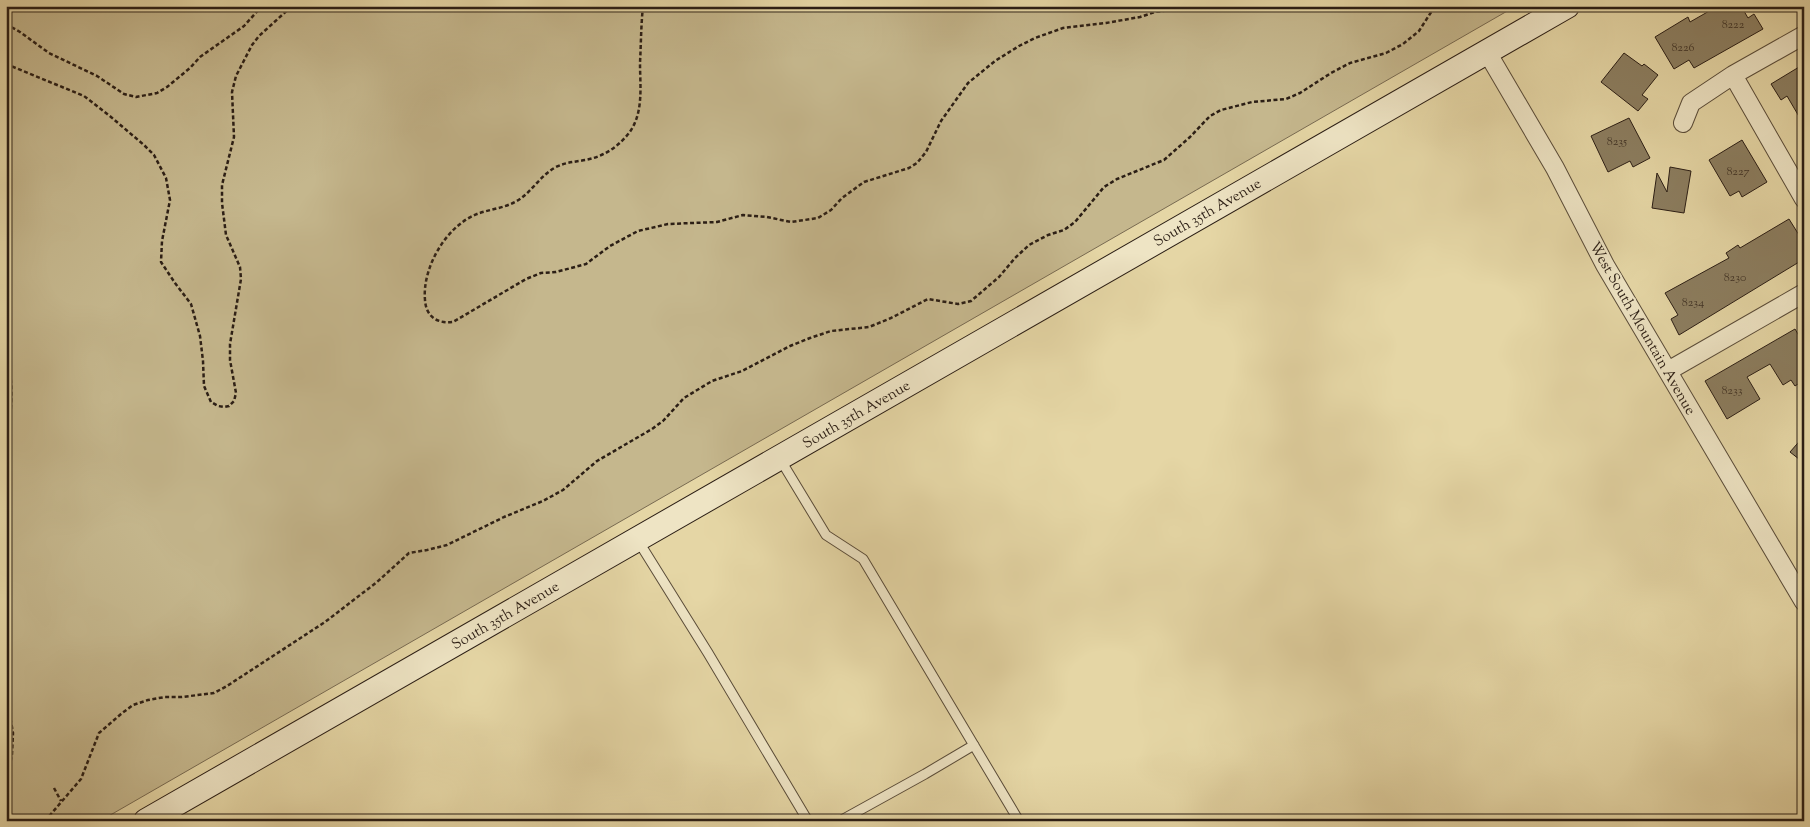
<svg xmlns="http://www.w3.org/2000/svg" width="1810" height="827" viewBox="0 0 1810 827" font-family="'Sorts Mill Goudy',serif">
<style>
.green{fill:#c5b78d;stroke:#786a51}
.building{fill:#8c7e60;stroke:#2b1e15}
.lines{fill:none;stroke-linecap:round;stroke-linejoin:round}
.lane-casing{stroke:#5a4c39;stroke-width:11}
.street-casing{stroke:#5a4c39;stroke-width:20}
.secondary-casing{stroke:#2b1e15;stroke-width:26}
.path{stroke:#2b1e15;stroke-width:2.5;stroke-dasharray:4 2.5;stroke-linecap:butt}
.lane{stroke:#eee4c4;stroke-width:9}
.street{stroke:#eee4c4;stroke-width:18}
.secondary{stroke:#eee4c4;stroke-width:24}
.labels{text-anchor:middle;stroke-width:4;stroke-linejoin:round;paint-order:stroke}
.number-label{font-size:12px;fill:#433628}
.street-label{font-size:15px;fill:#2b1e15;stroke:#eee4c4}
</style>
<rect width="100%" height="100%" fill="#e5d6a5"/>
<filter id="stains"><feTurbulence type="fractalNoise" baseFrequency=".004" numOctaves="4"/><feColorMatrix values="0 0 0 0 .2 0 0 0 0 .09 0 0 0 0 .02 0 0 0 .5 -.17"/></filter>
<radialGradient id="worn" r=".72"><stop offset=".6" stop-color="#630" stop-opacity="0"/><stop offset="1" stop-color="#630" stop-opacity=".3"/></radialGradient>
<path class="green" d="M 6,6 L 1516,6 L 100,821 L 6,821 Z"/>
<path class="building" d="M 1718,6 L 1741,6 L 1748,18 L 1754,14 L 1763,29 L 1694,68 L 1689,60 L 1674,69 L 1655,37 L 1688,17 L 1690,22 Z
M 1624,53 L 1642,66 L 1644,64 L 1658,75 L 1642,95 L 1648,99 L 1638,111 L 1601,82 Z
M 1804,64 L 1804,125 L 1787,96 L 1781,100 L 1771,84 Z
M 1629,118 L 1650,158 L 1633,167 L 1630,161 L 1608,172 L 1591,136 Z
M 1742,140 L 1767,182 L 1742,197 L 1739,191 L 1730,196 L 1709,160 Z
M 1670,167 L 1691,171 L 1684,213 L 1652,208 L 1657,173 L 1667,192 Z
M 1789,219 L 1804,243 L 1804,259 L 1679,335 L 1671,319 L 1678,315 L 1665,293 L 1729,258 L 1726,253 L 1738,245 L 1740,248 Z
M 1795,329 L 1804,344 L 1804,380 L 1795,386 L 1791,380 L 1783,385 L 1770,364 L 1747,377 L 1760,399 L 1727,419 L 1705,381 Z
M 1804,436 L 1804,463 L 1790,452 Z"/>
<g class="lines">
<defs>
<path id="lane" d="M 780,459 L 826,535 L 863,559 L 1019,821
M 637,539 L 708,653 L 808,821
M 840,821 L 925,774 L 974,745"/>
<path id="street" d="M 1487,52 L 1555,168 L 1605,265 L 1804,602
M 1733,75 L 1804,199
M 1683,123 L 1691,103 L 1733,75 L 1804,35
M 1668,371 L 1804,293"/>
<path id="secondary" d="M 146,821 L 1567,6"/>
</defs>
<use href="#lane" class="lane-casing"/>
<use href="#street" class="street-casing"/>
<use href="#secondary" class="secondary-casing"/>
<path class="path" d="M 643,6 C 641,25 641,44 640,63 C 640,86 644,113 629,133 C 618,147 603,157 585,160 C 575,162 566,162 556,167 C 541,175 533,190 520,199 C 507,208 490,209 477,214 C 446,226 422,268 425,300 C 426,317 438,324 453,322 L 526,279 L 541,273 L 556,272 L 586,264 L 610,246 L 638,231 L 668,224 L 717,222 L 743,215 L 767,217 L 791,222 L 818,218 L 831,210 L 842,198 L 864,182 L 909,168 L 917,163 L 926,152 L 941,121 L 968,83 L 995,61 L 1019,46 L 1035,38 L 1063,28 L 1106,23 L 1140,17 L 1155,12 L 1206,6
M 6,24 L 20,32 L 49,53 L 97,76 L 124,94 L 136,97 L 157,93 L 167,87 L 190,68 L 200,57 L 244,26 L 262,6
M 6,64 L 84,96 L 111,117 L 144,145 L 154,155 L 166,178 L 170,200 L 162,241 L 161,262 L 175,283 L 191,304 L 200,336 L 203,361 L 204,386 L 211,402 L 218,406 L 224,407 L 229,406 L 234,401 L 236,393 L 230,360 L 230,344 L 241,279 L 240,267 L 226,235 L 222,203 L 222,185 L 234,137 L 232,92 L 236,76 L 252,45 L 259,36 L 292,6
M 6,360 C 17,388 9,419 6,449
M 6,693 L 13,733 L 12,754 L 6,788
M 54,788 L 61,801
M 45,821 L 81,779 L 99,733 L 121,714 L 133,705 L 148,700 L 165,697 L 182,697 L 214,693 L 227,686 L 325,622 L 377,582 L 409,553 L 427,550 L 447,545 L 504,517 L 543,501 L 563,490 L 597,461 L 652,429 L 663,421 L 684,398 L 712,381 L 742,371 L 790,346 L 810,338 L 831,331 L 869,327 L 891,318 L 928,299 L 958,304 L 971,301 L 999,277 L 1015,258 L 1029,245 L 1048,235 L 1064,230 L 1075,222 L 1104,187 L 1117,179 L 1164,160 L 1190,137 L 1210,116 L 1221,110 L 1252,102 L 1286,99 L 1300,93 L 1331,73 L 1350,63 L 1386,53 L 1403,44 L 1419,31 L 1435,6"/>
<use href="#lane" class="lane"/>
<use href="#street" class="street"/>
<use href="#secondary" class="secondary"/>
</g>
<g class="labels">
<g class="number-label">
<text x="1733" y="28">8222</text>
<text x="1683" y="51">8226</text>
<text x="1617" y="145">8235</text>
<text x="1738" y="175">8227</text>
<text x="1735" y="281">8230</text>
<text x="1693" y="306">8234</text>
<text x="1732" y="394">8233</text>
</g>
<g class="street-label">
<text transform="translate(1207 212) rotate(-30)" y="5">South 35th Avenue</text>
<text transform="translate(1643 328) rotate(60)" y="5">West South Mountain Avenue</text>
<text transform="translate(856 414) rotate(-30)" y="5">South 35th Avenue</text>
<text transform="translate(505 615) rotate(-30)" y="5">South 35th Avenue</text>
</g>
</g>
<rect width="1810" height="827" fill="none" stroke="#e5d6a5" stroke-width="25"/>
<rect x="8" y="8" width="1795" height="812" fill="none" stroke="#2b1e15" stroke-width="2.5"/>
<rect x="12" y="12" width="1785" height="802" fill="none" stroke="#2b1e15"/>
<rect width="100%" height="100%" filter="url(#stains)"/>
<rect width="100%" height="100%" fill="url(#worn)"/>
</svg>
